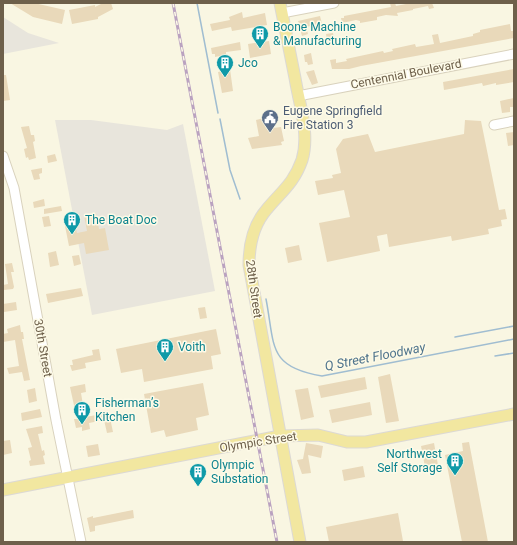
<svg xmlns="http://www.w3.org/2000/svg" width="517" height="545" viewBox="0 0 517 545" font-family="Roboto,sans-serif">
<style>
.industrial{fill:#e8e5dc}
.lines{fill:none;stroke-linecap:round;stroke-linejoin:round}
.stream{stroke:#a0bdd1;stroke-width:1.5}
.building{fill:#e9d9ba}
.minor-casing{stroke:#d9d2bd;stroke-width:11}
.major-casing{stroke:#dcd9d4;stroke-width:13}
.minor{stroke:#fff;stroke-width:9}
.major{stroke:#f2e7a0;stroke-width:11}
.rail-casing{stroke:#baa2c0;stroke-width:3}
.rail{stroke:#fdfae7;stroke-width:1.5;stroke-dasharray:4.5;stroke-linecap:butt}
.labels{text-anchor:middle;stroke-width:3;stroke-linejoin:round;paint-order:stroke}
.culture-label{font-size:12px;fill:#0d838f;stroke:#fdfae7;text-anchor:start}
.street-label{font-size:12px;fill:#6e604b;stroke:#fdfae7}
.service-label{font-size:12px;fill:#4e5e75;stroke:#fdfae7;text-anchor:start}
.water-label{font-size:13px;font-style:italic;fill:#4e738c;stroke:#fdfae7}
</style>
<rect width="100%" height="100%" fill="#f9f6e2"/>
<path class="industrial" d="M 3,17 L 28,33 L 59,43 L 3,54 Z
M 55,120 L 91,120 L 167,130 L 183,124 L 215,291 L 92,315 Z"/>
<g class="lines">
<path class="stream" d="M 197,3 L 218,113
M 220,119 L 230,170 L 240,199
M 266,299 C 275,345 267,367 322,376 L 514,339
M 455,337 L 514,326
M 495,356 L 514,353"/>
</g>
<path class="building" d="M 10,3 L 34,3 L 65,10 L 62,24 L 33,17 Z
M 103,3 L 111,3 L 113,9 L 98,17 L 98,19 L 72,24 L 69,10 L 95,5 L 95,7 Z
M 390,3 L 395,3 L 396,6 L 411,3 L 432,3 L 434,8 L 429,9 L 428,6 L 413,9 L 413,10 L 397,13 L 398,16 L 386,15 L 377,17 L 377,20 L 360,23 L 360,21 L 356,20 L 342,23 L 341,18 L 344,18 L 344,16 L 391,7 Z
M 242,12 L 243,18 L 265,13 L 267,25 L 232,31 L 231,27 L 212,31 L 210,24 L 230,20 L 229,17 Z
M 320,16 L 322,24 L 306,27 L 308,34 L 302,36 L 298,21 Z
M 510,24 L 511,31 L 514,31 L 514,38 L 361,66 L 349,69 L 332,69 L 330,60 L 336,59 L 336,63 L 347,61 L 346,59 L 383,51 L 384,53 L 393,51 L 392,49 L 415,44 L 416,47 L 434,44 L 432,35 L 438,34 L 440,43 L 473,36 L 473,34 L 480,32 L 480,30 Z
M 333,33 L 334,39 L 327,40 L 326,34 Z
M 269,41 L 271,54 L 250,58 L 248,44 Z
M 240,42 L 241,50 L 226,52 L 226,57 L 221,58 L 220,56 L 215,57 L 215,54 L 212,54 L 211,48 Z
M 311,53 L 313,64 L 308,65 L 307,62 L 305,62 L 304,55 Z
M 230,69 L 233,91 L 222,93 L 218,72 Z
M 514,69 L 514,82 L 496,85 L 496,83 L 483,86 L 482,83 L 444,90 L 443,82 Z
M 314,70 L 318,83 L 312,85 L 306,72 Z
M 3,75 L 6,75 L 10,100 L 3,101 Z
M 514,98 L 514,107 L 510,107 L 510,112 L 502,113 L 500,101 Z
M 264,118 L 266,129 L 281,127 L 284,141 L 281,142 L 282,145 L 252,149 L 248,138 L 259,136 L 256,120 Z
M 465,120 L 481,121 L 499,210 L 505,209 L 507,219 L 501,220 L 502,226 L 488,229 L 489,234 L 452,241 L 451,236 L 389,247 L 387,234 L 377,236 L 380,251 L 327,262 L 319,223 L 350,217 L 344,190 L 318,195 L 315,181 L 333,178 L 332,175 L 341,173 L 336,149 L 343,139 L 368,134 L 375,152 L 464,134 Z
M 29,126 L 31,135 L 34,135 L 35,141 L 33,142 L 36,158 L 29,160 L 28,157 L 26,158 L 24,149 L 27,148 L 21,127 Z
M 514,132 L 514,145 L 508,146 L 506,133 Z
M 55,154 L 57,161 L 48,163 L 47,156 Z
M 42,168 L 42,173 L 39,174 L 40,179 L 34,180 L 31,170 Z
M 44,199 L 45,206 L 34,208 L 33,202 Z
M 61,206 L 62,211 L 44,214 L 44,209 Z
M 96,213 L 99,229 L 105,228 L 109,250 L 86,254 L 84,243 L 69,246 L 65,226 L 75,224 L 77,233 L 87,231 L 84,215 Z
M 49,216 L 51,226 L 44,227 L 42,217 Z
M 299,245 L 302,260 L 288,263 L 285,248 Z
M 56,251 L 59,265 L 50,267 L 48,253 Z
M 79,255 L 81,264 L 74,266 L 72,256 Z
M 12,263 L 14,272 L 11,272 L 14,287 L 13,289 L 4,290 L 3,285 L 8,284 L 5,264 Z
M 81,288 L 83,296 L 48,303 L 46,294 Z
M 16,302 L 17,310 L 4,312 L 3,304 Z
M 205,307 L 207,318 L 200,319 L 198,308 Z
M 20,325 L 21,332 L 23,332 L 24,339 L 22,339 L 30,380 L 24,381 L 22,372 L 9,374 L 7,368 L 19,366 L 15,340 L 3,342 L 3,334 L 8,333 L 7,329 Z
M 216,329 L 221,354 L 211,356 L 213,369 L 144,382 L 142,369 L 121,373 L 116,349 Z
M 99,349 L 101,360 L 85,363 L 86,368 L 72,371 L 70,365 L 73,365 L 72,360 L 93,355 L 92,350 Z
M 390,374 L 399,421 L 386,423 L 378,377 Z
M 365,377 L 367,389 L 321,398 L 318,386 Z
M 203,383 L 209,415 L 196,418 L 198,430 L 166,437 L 164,430 L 151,433 L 144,394 Z
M 85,384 L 86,392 L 81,393 L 85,417 L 109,413 L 113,432 L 107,433 L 104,420 L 89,423 L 90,429 L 82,431 L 82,427 L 76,428 L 74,419 L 77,419 L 70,387 Z
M 35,388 L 37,401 L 29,403 L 27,390 Z
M 308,388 L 314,417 L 301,420 L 295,390 Z
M 370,402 L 372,415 L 332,423 L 329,410 Z
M 40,409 L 42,417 L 22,421 L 21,413 Z
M 42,426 L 43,433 L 38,434 L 42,451 L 44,450 L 45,455 L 43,456 L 45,464 L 30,466 L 29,461 L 31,460 L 28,448 L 32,447 L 26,429 Z
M 10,440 L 12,453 L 3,455 L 3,441 Z
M 469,442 L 488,542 L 462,542 L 445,455 L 463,451 L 462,443 Z
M 306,443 L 323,446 L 321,458 L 308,455 L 311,473 L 302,474 L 297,460 L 303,459 Z
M 434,443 L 438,465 L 425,467 L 421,446 Z
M 98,444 L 100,455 L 88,457 L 86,446 Z
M 363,466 L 365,477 L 344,481 L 342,470 Z
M 133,510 L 134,518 L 95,526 L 95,531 L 90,532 L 87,518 L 93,516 L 93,518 Z
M 398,513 L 403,541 L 329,542 L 326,527 Z"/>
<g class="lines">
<defs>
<path id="minor" d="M 282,13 L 334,3
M 298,96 L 514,54
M 494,125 L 514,121
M 3,156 L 14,188 L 56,420 L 81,542"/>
<path id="major" d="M 280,3 C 285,28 290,53 295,78 C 299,103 310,134 302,160 C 294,183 282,191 267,209 C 253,225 249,245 249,265 L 300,542
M 3,490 L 280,436 L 318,435 L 347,442 L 366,442 L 514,414"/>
</defs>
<use href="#minor" class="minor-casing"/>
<use href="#major" class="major-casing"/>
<use href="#minor" class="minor"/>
<use href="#major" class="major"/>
<defs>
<path id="rail" d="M 173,3 L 277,542"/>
</defs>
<use href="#rail" class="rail-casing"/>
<use href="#rail" class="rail"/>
</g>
<defs>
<symbol id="building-pin" viewBox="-11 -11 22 30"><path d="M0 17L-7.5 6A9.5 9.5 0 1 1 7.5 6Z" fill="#0f9aa8" stroke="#fdfae7"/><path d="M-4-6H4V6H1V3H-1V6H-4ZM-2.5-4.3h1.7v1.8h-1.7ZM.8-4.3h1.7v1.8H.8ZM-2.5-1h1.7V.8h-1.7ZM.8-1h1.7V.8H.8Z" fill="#fff"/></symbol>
<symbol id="civic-pin" viewBox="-11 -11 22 30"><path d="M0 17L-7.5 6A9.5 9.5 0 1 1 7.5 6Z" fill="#5c6f8a" stroke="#fdfae7"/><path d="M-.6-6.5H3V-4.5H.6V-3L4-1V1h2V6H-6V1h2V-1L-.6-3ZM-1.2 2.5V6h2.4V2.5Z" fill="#fff"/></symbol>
</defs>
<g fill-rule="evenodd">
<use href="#building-pin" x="250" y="24" width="20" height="27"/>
<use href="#building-pin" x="215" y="53" width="20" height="27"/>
<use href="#civic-pin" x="260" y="108" width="20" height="27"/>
<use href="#building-pin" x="62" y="210" width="20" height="27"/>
<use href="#building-pin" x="155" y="337" width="20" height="27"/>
<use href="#building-pin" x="72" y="400" width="20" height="27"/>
<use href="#building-pin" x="445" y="451" width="20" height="27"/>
<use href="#building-pin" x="188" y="462" width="20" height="27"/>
</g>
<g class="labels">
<g class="culture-label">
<text x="273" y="31">Boone Machine<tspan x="273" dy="14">&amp; Manufacturing</tspan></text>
<text x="238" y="67">Jco</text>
<text x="85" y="224">The Boat Doc</text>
<text x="178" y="351">Voith</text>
<text x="95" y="407">Fisherman’s<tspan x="95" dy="14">Kitchen</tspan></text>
<text x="442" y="458" text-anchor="end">Northwest<tspan x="442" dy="14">Self Storage</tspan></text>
<text x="211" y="469">Olympic<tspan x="211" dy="14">Substation</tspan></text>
</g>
<g class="street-label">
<text transform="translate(406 74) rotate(-11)" y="4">Centennial Boulevard</text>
<text transform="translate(254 289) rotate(82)" y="4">28th Street</text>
<text transform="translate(43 348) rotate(80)" y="4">30th Street</text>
<text transform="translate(258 442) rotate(-9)" y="4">Olympic Street</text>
</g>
<g class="service-label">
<text x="283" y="115">Eugene Springfield<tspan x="283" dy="14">Fire Station 3</tspan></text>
</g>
<g class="water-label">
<text transform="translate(375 356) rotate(-11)" y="5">Q Street Floodway</text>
</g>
</g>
<rect width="517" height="545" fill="none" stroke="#6e604b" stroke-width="8"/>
</svg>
